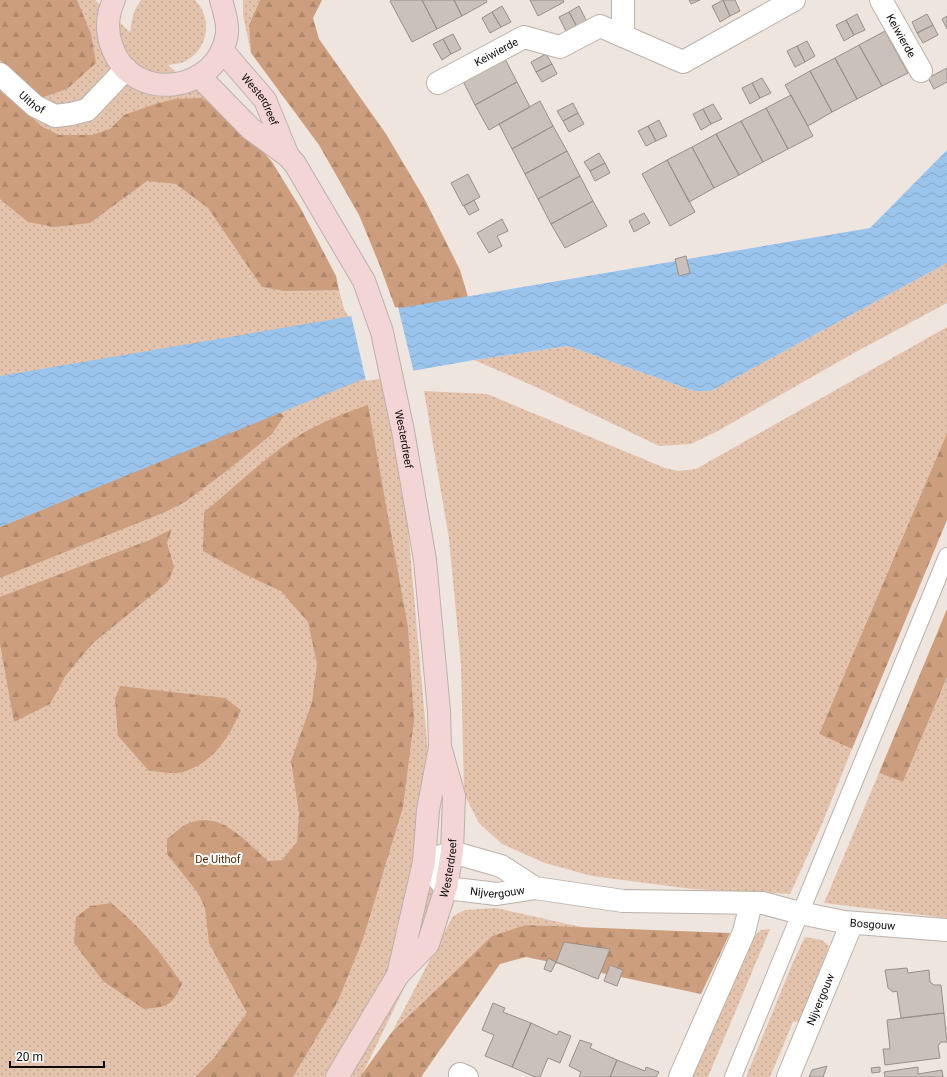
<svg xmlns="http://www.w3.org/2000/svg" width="947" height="1077" viewBox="0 0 947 1077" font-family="Roboto,sans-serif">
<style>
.green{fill:url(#green-dots)}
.forest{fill:url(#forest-firs)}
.water{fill:url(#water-waves)}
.pier{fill:#efe5df}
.building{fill:#cac1bb;stroke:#988f89}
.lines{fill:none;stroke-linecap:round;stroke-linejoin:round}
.service-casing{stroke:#bab1ab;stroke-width:18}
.minor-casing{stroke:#bab1ab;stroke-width:24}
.tertiary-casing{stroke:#bab1ab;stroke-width:24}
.secondary-casing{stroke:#bab1ab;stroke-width:24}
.service{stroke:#fff;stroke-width:16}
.minor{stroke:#fff;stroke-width:22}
.tertiary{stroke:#fff;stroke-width:22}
.secondary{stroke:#f2d5d4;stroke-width:22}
.labels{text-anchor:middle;stroke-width:4;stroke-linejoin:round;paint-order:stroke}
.street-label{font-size:11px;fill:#0e0b09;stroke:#fff}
.park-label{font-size:11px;fill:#522600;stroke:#fff}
</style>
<defs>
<pattern id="green-dots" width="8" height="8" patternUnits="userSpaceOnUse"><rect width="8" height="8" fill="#e4c3ac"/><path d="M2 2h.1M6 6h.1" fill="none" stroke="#c2a693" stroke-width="1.8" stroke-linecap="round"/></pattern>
<pattern id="forest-firs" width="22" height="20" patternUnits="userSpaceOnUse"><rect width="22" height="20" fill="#cd9e7d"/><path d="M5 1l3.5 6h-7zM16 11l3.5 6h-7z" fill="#af876b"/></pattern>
<pattern id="water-waves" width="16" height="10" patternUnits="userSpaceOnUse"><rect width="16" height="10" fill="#9ac4ec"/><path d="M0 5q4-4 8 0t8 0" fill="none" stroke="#84a7c9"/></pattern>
</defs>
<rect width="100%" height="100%" fill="#efe5df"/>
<path class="green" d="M 0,0 L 95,0 L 130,32 C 132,19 133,11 141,0 L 195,0 C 212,17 209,46 189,59 C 182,64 175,64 168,65 L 195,89 L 204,89 L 334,290 L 339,290 L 344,309 L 397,405 L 442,910 L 361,1077 L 0,1077 Z
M 243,0 L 260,0 L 249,25 L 251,53 L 243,15 Z
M 947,263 L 947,303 L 852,354 L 716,432 L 691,444 L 659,446 L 536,387 L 474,360 L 568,346 L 694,391 L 711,391 Z
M 947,327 L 947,433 L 819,734 L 852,749 L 822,824 L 790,894 L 692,889 L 592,876 L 545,863 L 502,844 L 479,823 L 464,794 L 461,665 L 449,539 L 424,391 L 487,394 L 665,468 L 678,471 L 696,469 Z
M 947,677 L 947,918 L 824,903 L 879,773 L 903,782 Z
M 496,908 L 586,928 L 525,925 L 492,936 L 392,1032 L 453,916 L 465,910 Z
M 770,929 L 708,1077 L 689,1077 L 747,943 L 761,930 Z
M 805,937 L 822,940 L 829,946 L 803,1021 L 793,1022 L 770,1077 L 746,1077 L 794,960 Z"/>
<path class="forest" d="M 0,0 L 77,0 L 91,34 L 96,63 L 67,89 L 41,98 L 0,60 Z
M 260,0 L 322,0 L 313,18 L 319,39 L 386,134 L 424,198 L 460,270 L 468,297 L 396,310 L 380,266 L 359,215 L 319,145 L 251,53 L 249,25 Z
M 0,91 L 43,127 L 59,135 L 92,135 L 110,129 L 124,115 L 155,104 L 175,99 L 201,98 L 230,113 L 272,162 L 301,209 L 336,276 L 339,290 L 285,291 L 262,287 L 208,208 L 176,184 L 147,181 L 90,223 L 54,227 L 28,222 L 0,199 Z
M 368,405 L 408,627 L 414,720 L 403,807 L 363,939 L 338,1001 L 293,1077 L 195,1077 L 214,1058 L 247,1013 L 209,943 L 205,908 L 198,893 L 167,854 L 167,839 C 173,835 180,827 187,824 C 220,809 245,841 268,861 L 282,860 L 297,842 L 299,813 L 291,761 L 312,702 L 317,664 L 308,622 L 281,591 L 246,575 L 203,551 L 204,512 C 230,491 255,467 282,447 C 307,428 338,415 368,405 Z
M 279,412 L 284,416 L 272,434 L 224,473 L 185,502 L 163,513 L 0,578 L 0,527 Z
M 947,433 L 947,520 L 852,749 L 819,734 Z
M 172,529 L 167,543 L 174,567 L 168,582 L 93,643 L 66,675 L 50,704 L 14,722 L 0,644 L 0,597 L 152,539 Z
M 947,609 L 947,677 L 903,782 L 879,773 Z
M 120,686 L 225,698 L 241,710 C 228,739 214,762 183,772 C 174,775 158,771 149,771 L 118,736 L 115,699 Z
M 111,903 C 141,927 161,952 182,984 C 172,1006 167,1007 144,1009 L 103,981 L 74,943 L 76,917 L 91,906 Z
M 525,925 L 730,933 L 701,994 L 526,957 L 500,964 L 421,1077 L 360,1077 L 392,1032 L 492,936 Z"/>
<path class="water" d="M 947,150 L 947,263 L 711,391 L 694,391 L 568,346 L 474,360 L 361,380 L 0,527 L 0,376 L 870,228 Z"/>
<path class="pier" d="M 398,307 L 414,373 L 366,381 L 351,315 Z"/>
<path class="building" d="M 392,0 L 422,0 L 437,29 L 412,42 L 390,1 Z
M 422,0 L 454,0 L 462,16 L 437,29 Z
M 454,0 L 486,0 L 487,2 L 462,16 Z
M 530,0 L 563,0 L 564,2 L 538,16 Z
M 689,0 L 700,0 L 691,4 Z
M 723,0 L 735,0 L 740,11 L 730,16 Z
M 723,0 L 730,16 L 720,22 L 712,6 Z
M 502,6 L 511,22 L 501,27 L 492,12 Z
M 579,6 L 587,22 L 577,27 L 569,12 Z
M 492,12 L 501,27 L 490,33 L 482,18 Z
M 569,12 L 577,27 L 567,33 L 559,17 Z
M 857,14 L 865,30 L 854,35 L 846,20 Z
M 927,14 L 933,25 L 917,33 L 912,22 Z
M 947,16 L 947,29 L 942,19 Z
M 846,20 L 854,35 L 844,41 L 836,25 Z
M 933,25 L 938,35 L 923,43 L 917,33 Z
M 885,31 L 908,73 L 882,86 L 859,45 Z
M 453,34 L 461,49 L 451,54 L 443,39 Z
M 443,39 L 451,54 L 442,60 L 433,44 Z
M 807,41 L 815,56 L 805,62 L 797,46 Z
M 859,45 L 882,86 L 857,99 L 835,58 Z
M 797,46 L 805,62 L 795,67 L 787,51 Z
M 546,54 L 552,64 L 536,72 L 531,62 Z
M 504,57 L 517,82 L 475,105 L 462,79 Z
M 835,58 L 857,99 L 832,112 L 810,71 Z
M 552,64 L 557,74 L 542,82 L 536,72 Z
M 947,68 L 947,82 L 934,89 L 928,78 Z
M 810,71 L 832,112 L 808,126 L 785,85 Z
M 762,78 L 771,93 L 760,98 L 752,83 Z
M 517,82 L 530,107 L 489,130 L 475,105 Z
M 752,83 L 760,98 L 750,104 L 742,88 Z
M 791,95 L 813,136 L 788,149 L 766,108 Z
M 540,101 L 553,126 L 512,149 L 499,124 Z
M 573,103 L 578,113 L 563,121 L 557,111 Z
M 713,104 L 722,119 L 711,124 L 703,109 Z
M 766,108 L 788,149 L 763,162 L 741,121 Z
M 703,109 L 711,124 L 701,130 L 693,114 Z
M 578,113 L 584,124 L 569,132 L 563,121 Z
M 659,120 L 667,136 L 656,141 L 648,126 Z
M 741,121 L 763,162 L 739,175 L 716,134 Z
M 553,126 L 567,151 L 525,174 L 512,149 Z
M 648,126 L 656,141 L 646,146 L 638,131 Z
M 716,134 L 739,175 L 714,188 L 692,147 Z
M 692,147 L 714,188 L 689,202 L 667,160 Z
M 567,151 L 580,176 L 538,199 L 525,174 Z
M 599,153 L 605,163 L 590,171 L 584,162 Z
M 667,160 L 695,212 L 670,226 L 642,174 Z
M 605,163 L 610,173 L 595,181 L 590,171 Z
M 468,174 L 480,197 L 463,206 L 451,183 Z
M 580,176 L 593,201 L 551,224 L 538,199 Z
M 474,200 L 479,210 L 469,215 L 464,206 Z
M 593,201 L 607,226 L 565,248 L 551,224 Z
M 644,213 L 650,223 L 634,232 L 629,221 Z
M 502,219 L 508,231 L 497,236 L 502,246 L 489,253 L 477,233 Z
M 686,256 L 690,273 L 679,276 L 675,259 Z
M 564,942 L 610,949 L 598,979 L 556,962 Z
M 548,958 L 556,962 L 551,972 L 544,969 Z
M 610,965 L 623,970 L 617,986 L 604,981 Z
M 907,968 L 908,973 L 929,970 L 930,982 L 934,985 L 941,985 L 944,1013 L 901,1018 L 897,991 L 893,992 L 888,988 L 885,970 Z
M 493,1003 L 505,1008 L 503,1012 L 531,1023 L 512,1067 L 485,1056 L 494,1035 L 482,1030 Z
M 944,1013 L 947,1042 L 941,1042 L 938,1046 L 940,1058 L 885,1065 L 883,1049 L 890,1049 L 887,1020 Z
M 531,1023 L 557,1035 L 559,1031 L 571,1036 L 560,1063 L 548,1058 L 540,1077 L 535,1077 L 512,1067 Z
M 580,1040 L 592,1044 L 590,1048 L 617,1060 L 610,1077 L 579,1077 L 581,1072 L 569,1066 Z
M 617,1060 L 645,1071 L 646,1067 L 659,1072 L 656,1077 L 610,1077 Z
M 827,1066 L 823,1077 L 809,1077 L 812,1070 Z
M 880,1067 L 880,1072 L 872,1073 L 871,1068 Z
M 918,1067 L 918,1074 L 942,1070 L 943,1077 L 885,1077 L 884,1072 Z"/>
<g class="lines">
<defs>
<path id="service" d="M 733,1077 L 947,556"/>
<g id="minor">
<path id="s1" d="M 881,0 L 921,71"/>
<path d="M 623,36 L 623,0"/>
<path id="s2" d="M 0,74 L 35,106 L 55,116 L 71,114 L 87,110 L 126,69"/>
<path id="s3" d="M 438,83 L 524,37 L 560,47 L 600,26 L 683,62 L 794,0"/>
<path d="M 460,1074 L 467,1077"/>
<path d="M 680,1077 L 744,932 L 751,903"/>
<path id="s4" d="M 788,1077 L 852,923"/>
</g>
<g id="tertiary">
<path id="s5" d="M 535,888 L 501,866 L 452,852 L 424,862 L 446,888 L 497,894 L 535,888 L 623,901 L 763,903 L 800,913 L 844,922 L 947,930"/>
</g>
<g id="secondary">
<path d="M 114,0 C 107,15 106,31 112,47 C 132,105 220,93 227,33 C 228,21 224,11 221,0"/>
<path id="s6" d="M 222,50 L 265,100 L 288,156"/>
<path id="s7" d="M 199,76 L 251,129 L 288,156 L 295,164 L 364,281 L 382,332 L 403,431 L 425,560 L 439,711 L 440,747 L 428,810 L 424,862 L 398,975"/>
<path id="s8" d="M 337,1077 L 398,975 L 428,944 L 446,888 L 452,852 L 454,796 L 441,750"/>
</g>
</defs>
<use href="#service" class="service-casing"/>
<use href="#minor" class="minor-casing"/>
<use href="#tertiary" class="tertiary-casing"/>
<use href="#secondary" class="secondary-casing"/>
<use href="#service" class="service"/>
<use href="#minor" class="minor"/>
<use href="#tertiary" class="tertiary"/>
<use href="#secondary" class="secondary"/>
</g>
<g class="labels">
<g class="street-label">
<text dy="4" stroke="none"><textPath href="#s1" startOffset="41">Keiwierde</textPath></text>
<text dy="4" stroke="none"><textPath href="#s3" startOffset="66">Keiwierde</textPath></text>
<text dy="4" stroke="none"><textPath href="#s2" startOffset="43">Uithof</textPath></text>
<text dy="4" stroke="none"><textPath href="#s6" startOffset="63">Westerdreef</textPath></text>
<text dy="4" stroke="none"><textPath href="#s7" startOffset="430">Westerdreef</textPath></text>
<text dy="4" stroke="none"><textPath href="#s8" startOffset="241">Westerdreef</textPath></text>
<text dy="4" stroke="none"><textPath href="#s5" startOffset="207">Nijvergouw</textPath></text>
<text dy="4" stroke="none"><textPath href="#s5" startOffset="586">Bosgouw</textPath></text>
<text dy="4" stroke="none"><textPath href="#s4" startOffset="84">Nijvergouw</textPath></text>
</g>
<g class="park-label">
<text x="218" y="863">De Uithof</text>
</g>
</g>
<path d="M10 1061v6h94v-6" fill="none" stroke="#0e0b09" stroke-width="2"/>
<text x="16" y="1061" font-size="12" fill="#0e0b09" stroke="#ffffff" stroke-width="3" paint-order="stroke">20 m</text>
</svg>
